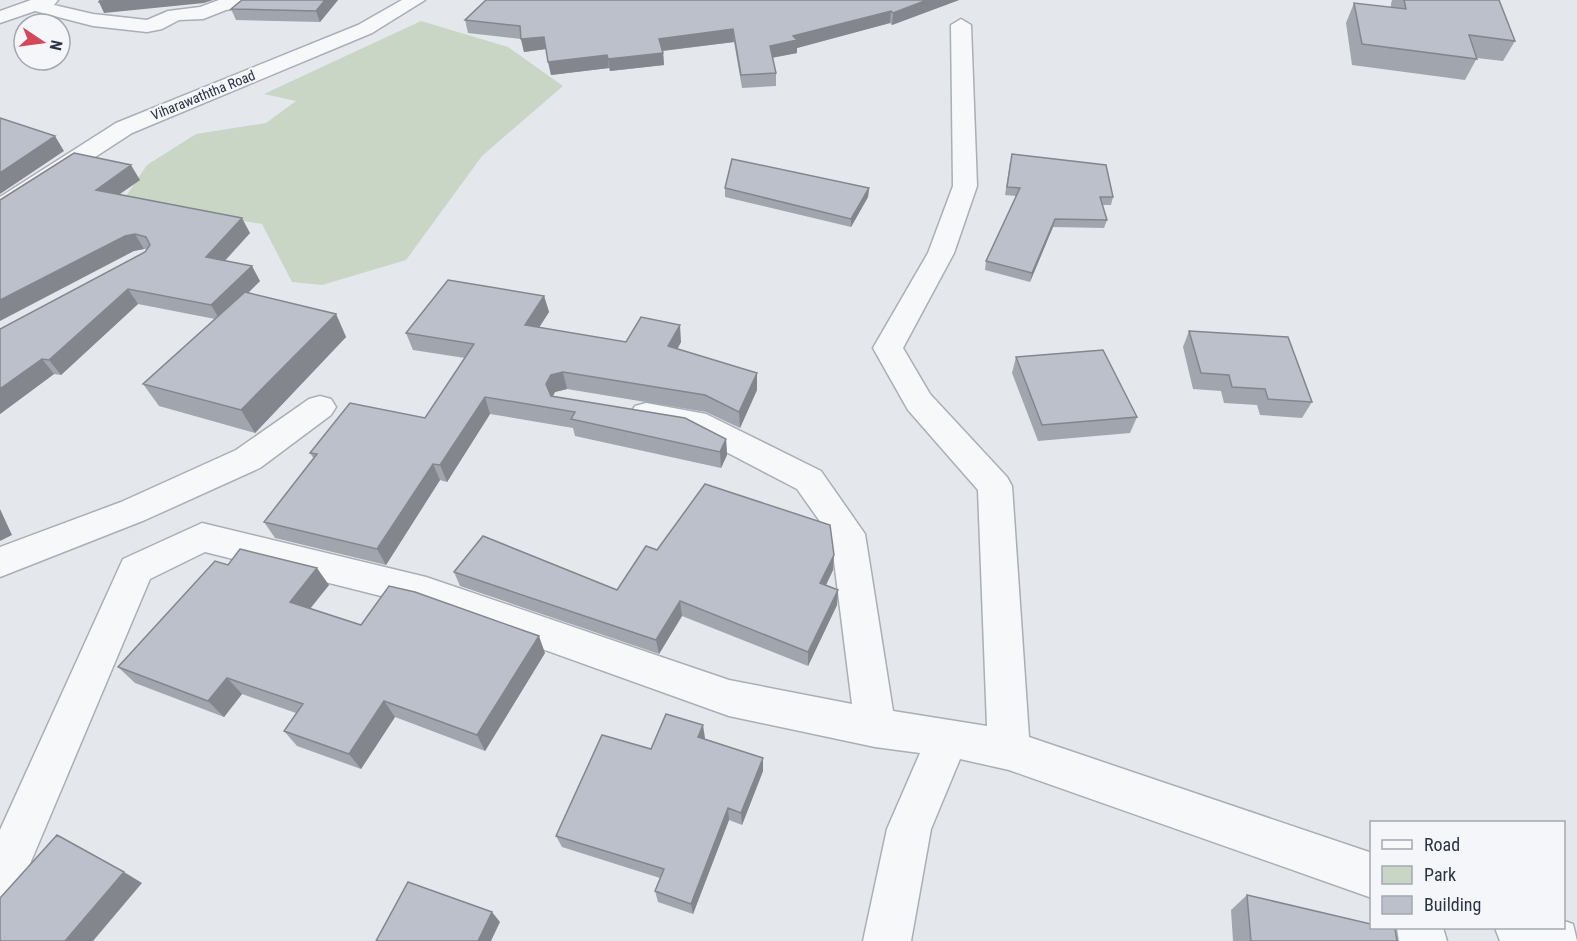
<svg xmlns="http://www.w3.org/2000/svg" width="1577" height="941" viewBox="0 0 1577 941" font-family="'Roboto Condensed',sans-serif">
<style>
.green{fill:#c9d6c5}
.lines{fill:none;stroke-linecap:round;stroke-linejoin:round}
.minor-casing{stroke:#a9aeb7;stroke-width:3}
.minor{fill:#f7f8fa;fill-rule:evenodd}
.wall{fill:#a1a5ae}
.shaded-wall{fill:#83868d}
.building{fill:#bbc0ca;stroke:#83868d;stroke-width:1.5}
.labels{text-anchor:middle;stroke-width:4.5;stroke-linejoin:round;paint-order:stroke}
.far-street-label{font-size:14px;fill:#2b3445;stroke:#f4f6f9}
</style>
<rect width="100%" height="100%" fill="#e4e7ec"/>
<path class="green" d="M 421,21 L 508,47 L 563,86 L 482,156 L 406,260 L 322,285 L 292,282 L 262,224 L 122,202 L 147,165 L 196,134 L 266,123 L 296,101 L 264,94 Z"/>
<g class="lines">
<defs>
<path id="minor" d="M 31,0 L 58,0 L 54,5 L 93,14 L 147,20 L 168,11 L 200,7 L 219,0 L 265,0 L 263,4 L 226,10 L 203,19 L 179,20 L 162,29 L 147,32 L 93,26 L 35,11 L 0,23 L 0,11 Z
M 402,0 L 425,0 L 372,33 L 132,133 L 9,213 L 0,216 L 0,197 L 116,123 L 358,25 Z
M 961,19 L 971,25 L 977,186 L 954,253 L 903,348 L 930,394 L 1007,477 L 1012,486 L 1029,737 L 1372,853 L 1372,898 L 1009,770 L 960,759 L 931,829 L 911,941 L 863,941 L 887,829 L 920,753 L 875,747 L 729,716 L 425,607 L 205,552 L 150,579 L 16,897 L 0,904 L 0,830 L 123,559 L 202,523 L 426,577 L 729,680 L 852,704 L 831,537 L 797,489 L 688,432 L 635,422 L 630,414 L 635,406 L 646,403 L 706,414 L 821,471 L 865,534 L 893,711 L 987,726 L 978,490 L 908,410 L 873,348 L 928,253 L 953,186 L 951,25 Z
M 320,396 L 331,399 L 336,407 L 331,415 L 260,468 L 145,520 L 0,577 L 0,547 L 121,502 L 236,450 L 309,399 Z
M 1564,921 L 1573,924 L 1577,941 L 1500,941 L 1495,928 L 1564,928 Z
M 1397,928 L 1443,928 L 1447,941 L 1399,941 Z"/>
</defs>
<use href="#minor" class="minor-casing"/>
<use href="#minor" class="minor"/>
</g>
<path class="wall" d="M 242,0 L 338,0 L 320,22 L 236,20 L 231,9 Z
M 486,0 L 959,0 L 892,25 L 890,23 L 797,48 L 797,53 L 772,58 L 776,73 L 776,86 L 742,88 L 734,42 L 663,51 L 664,65 L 610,71 L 609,68 L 551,75 L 546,49 L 524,52 L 521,39 L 468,33 L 465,20 Z
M 1392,0 L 1499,0 L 1515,41 L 1503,61 L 1477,58 L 1465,80 L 1352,65 L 1346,23 L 1354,3 L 1391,8 L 1391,4 Z
M 1010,162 L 1113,197 L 1111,205 L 1102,205 L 1107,220 L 1104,228 L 1053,227 L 1030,282 L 985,270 L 986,261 L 1016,196 L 1005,195 Z
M 140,180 L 120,194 L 250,233 L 225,261 L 260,281 L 248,293 L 336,314 L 346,337 L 255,433 L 159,406 L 143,384 L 215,319 L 138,304 L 61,375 L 54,374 L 0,414 L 0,329 L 145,252 L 147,249 L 144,249 L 134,251 L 0,200 Z
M 725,188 L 869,188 L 868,197 L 851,227 L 725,197 Z
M 544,296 L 549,312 L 539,327 L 626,342 L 681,342 L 677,349 L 757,373 L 757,390 L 740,428 L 706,412 L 567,389 L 555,392 L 553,396 L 726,439 L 727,455 L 721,468 L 575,436 L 573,428 L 490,414 L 447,482 L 440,480 L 386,565 L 275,538 L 264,522 L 314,459 L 310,453 L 425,418 L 465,358 L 413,350 L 406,333 Z
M 1189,331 L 1312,402 L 1302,418 L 1260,415 L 1257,405 L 1224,403 L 1221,391 L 1193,389 L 1183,347 Z
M 1016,357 L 1137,417 L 1130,433 L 1038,441 L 1012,373 Z
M 228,565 L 329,585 L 310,608 L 361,625 L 545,653 L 485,751 L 395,717 L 361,769 L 297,746 L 284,731 L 296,713 L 242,694 L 224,717 L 135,683 L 118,667 Z
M 833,570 L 826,585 L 838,590 L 837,605 L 808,666 L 682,616 L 659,654 L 460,586 L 454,572 L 617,590 Z
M 705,738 L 704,739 L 763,771 L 742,825 L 729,820 L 693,914 L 658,902 L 655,891 L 660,878 L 562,847 L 556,836 L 651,749 Z
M 1247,895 L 1397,941 L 1233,941 L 1231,910 Z"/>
<path class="shaded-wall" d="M 122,0 L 213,0 L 204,3 L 104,13 L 99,2 Z
M 325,0 L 338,0 L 320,22 L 316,11 Z
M 927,0 L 959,0 L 892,25 L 893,13 Z
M 891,11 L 890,23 L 797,48 L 797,53 L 770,58 L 770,46 L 793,36 Z
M 733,29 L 734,42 L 660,51 L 659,39 Z
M 544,37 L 546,49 L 524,52 L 521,39 Z
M 663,53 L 664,65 L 610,71 L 608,59 Z
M 607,55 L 609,68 L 551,75 L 548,62 Z
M 55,136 L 64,151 L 0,194 L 0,173 Z
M 131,165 L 140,180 L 105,204 L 96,190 Z
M 869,188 L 868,197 L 851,227 L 851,219 Z
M 242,218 L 250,233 L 214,272 L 206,257 Z
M 1055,219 L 1053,227 L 1030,282 L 1032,273 Z
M 135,234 L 144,249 L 134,251 L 0,321 L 0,300 L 125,236 Z
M 252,266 L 260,281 L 220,320 L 211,305 Z
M 128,289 L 138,304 L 61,375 L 49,360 Z
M 544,296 L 549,312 L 530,342 L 525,325 Z
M 336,314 L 346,337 L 255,433 L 241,410 Z
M 680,325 L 681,342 L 670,363 L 668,346 Z
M 42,359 L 54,374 L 0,414 L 0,389 Z
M 563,372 L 567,389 L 555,392 L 550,401 L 546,384 L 551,375 Z
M 757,373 L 757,390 L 740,428 L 739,412 Z
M 485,397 L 490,414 L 447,482 L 440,465 Z
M 726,439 L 727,455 L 721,468 L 720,452 Z
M 433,464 L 440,480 L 386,565 L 377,549 Z
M 0,509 L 12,535 L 0,541 Z
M 834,555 L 833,570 L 820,598 L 820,583 Z
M 317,568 L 329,585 L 302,619 L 290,602 Z
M 838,590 L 837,605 L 808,666 L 808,652 Z
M 680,601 L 682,616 L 659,654 L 656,640 Z
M 539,636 L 545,653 L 485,751 L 477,735 Z
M 227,678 L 242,694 L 224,717 L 208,701 Z
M 384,701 L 395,717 L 361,769 L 349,754 Z
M 703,725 L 705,738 L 700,750 L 698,737 Z
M 763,758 L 763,771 L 742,825 L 741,813 Z
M 728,808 L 729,820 L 693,914 L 691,904 Z
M 124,872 L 142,883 L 93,941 L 65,941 Z
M 492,912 L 500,922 L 491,941 L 478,941 Z"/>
<path class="building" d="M 100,0 L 122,0 L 99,2 Z
M 242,0 L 325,0 L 316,11 L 231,9 Z
M 486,0 L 927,0 L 893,13 L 891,11 L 793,36 L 797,40 L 770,46 L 776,73 L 741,75 L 733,29 L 659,39 L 663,53 L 608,59 L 607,55 L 548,62 L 544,37 L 521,39 L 520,26 L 465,20 Z
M 1404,0 L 1499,0 L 1515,41 L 1469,35 L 1477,59 L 1362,44 L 1354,3 L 1406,9 Z
M 0,118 L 55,136 L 0,173 Z
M 74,153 L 131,165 L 96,190 L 242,218 L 206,257 L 252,266 L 211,305 L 128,289 L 49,360 L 42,359 L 0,389 L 0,329 L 145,252 L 150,245 L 146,237 L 135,234 L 125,236 L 0,300 L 0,200 Z
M 1012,154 L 1106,165 L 1113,197 L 1100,197 L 1107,220 L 1055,219 L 1032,273 L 986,261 L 1020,188 L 1007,187 Z
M 732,159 L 869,188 L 851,219 L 725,188 Z
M 448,280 L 544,296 L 525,325 L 626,342 L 641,317 L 680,325 L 668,346 L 757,373 L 739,412 L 705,395 L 563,372 L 551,375 L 546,384 L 551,396 L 685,418 L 726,439 L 720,452 L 571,419 L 575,412 L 485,397 L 440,465 L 433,464 L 377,549 L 264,522 L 317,454 L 310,453 L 350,403 L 425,418 L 474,344 L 406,333 Z
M 245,292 L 336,314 L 241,410 L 143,384 Z
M 1189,331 L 1288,337 L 1312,402 L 1268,399 L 1265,389 L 1232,387 L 1229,375 L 1201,373 Z
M 1103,350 L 1137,417 L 1042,425 L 1016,357 Z
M 705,484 L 830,525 L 834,555 L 820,583 L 838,590 L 808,652 L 680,601 L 656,640 L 454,572 L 483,536 L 617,590 L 646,546 L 657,550 Z
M 240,549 L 317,568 L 290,602 L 361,625 L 389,586 L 415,592 L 539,636 L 477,735 L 384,701 L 349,754 L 284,731 L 303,704 L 227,678 L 208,701 L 118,667 L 215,561 L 228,565 Z
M 666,714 L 703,725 L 698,737 L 763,758 L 741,813 L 728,808 L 691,904 L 655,891 L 664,869 L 556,836 L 602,735 L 651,749 Z
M 57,835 L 124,872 L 65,941 L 0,941 L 0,898 Z
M 408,882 L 492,912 L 478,941 L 376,941 Z
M 1247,895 L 1371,924 L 1371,927 L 1388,927 L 1395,929 L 1397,941 L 1251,941 Z"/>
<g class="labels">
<g class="far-street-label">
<text transform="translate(203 95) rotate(-22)" y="5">Viharawaththa Road</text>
</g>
</g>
<rect x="1370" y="821" width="195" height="108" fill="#f4f6f9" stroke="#a4a8b1" stroke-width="1.5"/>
<rect x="1382" y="840" width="30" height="9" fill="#f7f8fa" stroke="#a4a8b1" stroke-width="1.5"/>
<text x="1424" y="851" font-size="18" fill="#2b3445">Road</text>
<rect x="1382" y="866" width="30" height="18" fill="#c9d6c5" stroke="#a4a8b1" stroke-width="1.5"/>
<text x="1424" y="881" font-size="18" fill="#2b3445">Park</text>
<rect x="1382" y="896" width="30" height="18" fill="#bbc0ca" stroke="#a4a8b1" stroke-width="1.5"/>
<text x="1424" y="911" font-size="18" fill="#2b3445">Building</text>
<g transform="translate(42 42) rotate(103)"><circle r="28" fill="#f4f6f9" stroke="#a4a8b1" stroke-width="1.5"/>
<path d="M0-4.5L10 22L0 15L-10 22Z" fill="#d1495b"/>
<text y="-9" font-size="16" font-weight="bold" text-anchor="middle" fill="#2b3445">N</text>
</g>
</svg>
